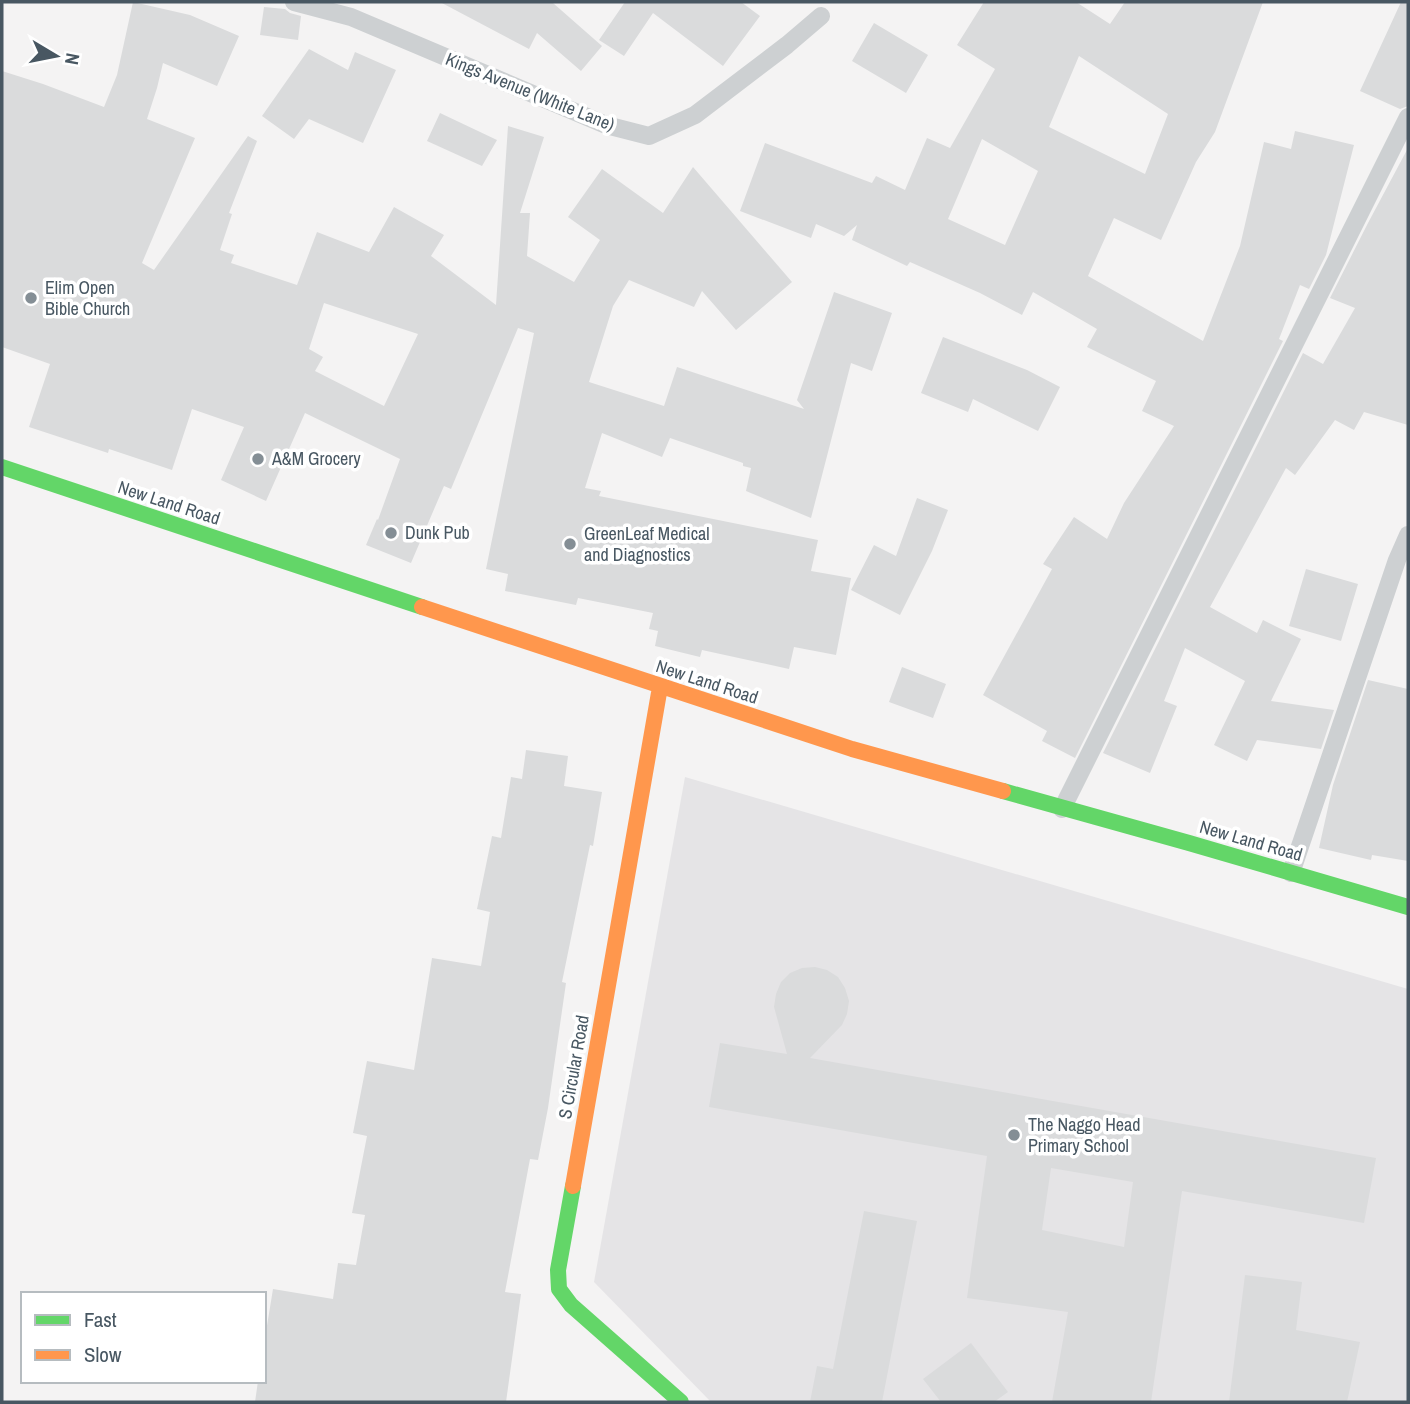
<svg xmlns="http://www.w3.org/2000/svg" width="1410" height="1404" viewBox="0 0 1410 1404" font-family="'Archivo Narrow',sans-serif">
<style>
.education{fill:#e5e4e6}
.building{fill:#dadbdc;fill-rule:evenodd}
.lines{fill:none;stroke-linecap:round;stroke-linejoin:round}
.lane{stroke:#cdd0d2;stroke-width:18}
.fast{stroke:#63d668;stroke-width:16}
.slow{stroke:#ff974d;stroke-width:16}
.poi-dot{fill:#848e95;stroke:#fff;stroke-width:2.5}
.labels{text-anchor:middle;stroke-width:7;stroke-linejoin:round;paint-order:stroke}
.street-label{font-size:18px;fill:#485762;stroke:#fff}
.poi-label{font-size:18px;fill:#485762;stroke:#fff;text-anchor:start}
</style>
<rect width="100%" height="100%" fill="#f4f3f3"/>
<path class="education" d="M 685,777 L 1408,989 L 1408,1402 L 711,1402 L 594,1282 Z"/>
<path class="building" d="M 133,2 L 190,15 L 239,36 L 217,86 L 163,63 L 157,88 L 147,119 L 195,138 L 142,263 L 154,270 L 248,136 L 257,141 L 229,213 L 232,214 L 220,250 L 234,255 L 231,263 L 297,285 L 317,232 L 369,252 L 394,207 L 444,235 L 431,256 L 496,305 L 508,126 L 544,137 L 520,213 L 530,213 L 527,256 L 574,282 L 600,240 L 568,217 L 602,169 L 663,213 L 693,167 L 792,282 L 736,330 L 702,291 L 694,307 L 629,280 L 613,306 L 589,382 L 664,406 L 677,367 L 804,409 L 797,400 L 834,292 L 892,313 L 872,371 L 851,363 L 811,518 L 746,491 L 751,468 L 743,466 L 743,463 L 670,438 L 662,457 L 602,433 L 585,488 L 601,491 L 599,496 L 818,540 L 811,571 L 851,578 L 836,655 L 794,647 L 789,669 L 702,650 L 700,657 L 655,646 L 658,631 L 649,629 L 653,613 L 578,598 L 576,605 L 505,591 L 508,574 L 486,569 L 534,333 L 518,328 L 451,489 L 444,486 L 411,563 L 366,545 L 377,519 L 378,520 L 400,459 L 305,413 L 266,501 L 221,480 L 244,427 L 192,409 L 172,470 L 109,449 L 108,453 L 29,427 L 50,364 L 2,347 L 2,71 L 43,84 L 104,107 L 117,75 ZM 324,303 L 418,334 L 384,406 L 315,371 L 323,357 L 309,349 Z
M 440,2 L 553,2 L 553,3 L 602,46 L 581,71 L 537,33 L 529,49 Z
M 625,2 L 741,2 L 760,16 L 723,66 L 653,13 L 624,56 L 599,40 Z
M 984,2 L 1076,2 L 1110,24 L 1125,2 L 1263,2 L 1215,132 L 1196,162 L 1161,240 L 1114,218 L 1088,276 L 1203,341 L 1240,246 L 1264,142 L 1291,149 L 1295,131 L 1354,145 L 1326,255 L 1309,289 L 1300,285 L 1279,339 L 1283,341 L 1075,758 L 1042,741 L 1047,731 L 983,695 L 1052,569 L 1043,564 L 1074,517 L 1107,539 L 1124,503 L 1174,426 L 1142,411 L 1156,381 L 1087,347 L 1097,329 L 1033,292 L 1022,315 L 980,293 L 910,262 L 907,266 L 852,240 L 857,225 L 844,236 L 816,224 L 811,238 L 740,211 L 765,143 L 872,183 L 876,176 L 905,190 L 927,138 L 950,148 L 995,69 L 957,45 ZM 1079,56 L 1168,114 L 1145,174 L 1049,127 ZM 982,139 L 1038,171 L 1005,245 L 948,219 Z
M 1401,2 L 1408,2 L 1408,106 L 1400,109 L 1360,91 Z
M 264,7 L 285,9 L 290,13 L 301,16 L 298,40 L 260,35 Z
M 874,23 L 928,55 L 906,93 L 852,61 Z
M 309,49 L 348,70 L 355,52 L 396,70 L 363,143 L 309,119 L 294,139 L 262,116 Z
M 440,113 L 497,140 L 482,166 L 427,141 Z
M 1408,148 L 1408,425 L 1364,412 L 1354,430 L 1335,420 L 1295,475 L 1286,468 L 1210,607 L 1257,633 L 1263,620 L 1301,639 L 1271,701 L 1334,710 L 1321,749 L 1257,740 L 1247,761 L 1214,745 L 1245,681 L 1185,648 L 1164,701 L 1177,706 L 1150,773 L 1103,753 L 1303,353 L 1323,364 L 1355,308 L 1330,298 L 1368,223 Z
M 943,337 L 1027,370 L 1060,387 L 1038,431 L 973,399 L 968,412 L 921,393 Z
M 917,498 L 948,510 L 932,551 L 900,615 L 851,590 L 874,545 L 896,556 Z
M 1306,569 L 1358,584 L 1341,641 L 1289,626 Z
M 902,667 L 946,684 L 933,718 L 889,702 Z
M 1368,680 L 1408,689 L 1408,861 L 1372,855 L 1371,860 L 1319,848 L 1333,785 Z
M 526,750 L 568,756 L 564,786 L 602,792 L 593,846 L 590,845 L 562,982 L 566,983 L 548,1108 L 538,1160 L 530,1159 L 505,1292 L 521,1294 L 506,1402 L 255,1402 L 258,1381 L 264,1381 L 264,1344 L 273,1289 L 333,1299 L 338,1263 L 356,1265 L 365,1215 L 352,1213 L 367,1136 L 353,1133 L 367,1061 L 414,1070 L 432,958 L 481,966 L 490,912 L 477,909 L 492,836 L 501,838 L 511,777 L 522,779 Z
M 815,967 L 827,970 L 838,977 L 845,988 L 849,1001 L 847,1014 L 842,1025 L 810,1058 L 1376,1158 L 1364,1223 L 1182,1191 L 1151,1402 L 1052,1402 L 1068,1312 L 967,1298 L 987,1156 L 709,1107 L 720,1043 L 787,1054 L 774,1007 L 776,994 L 781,982 L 790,973 L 802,968 ZM 1051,1168 L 1133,1182 L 1124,1247 L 1042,1230 Z
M 864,1211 L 917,1221 L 882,1402 L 810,1402 L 817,1366 L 833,1369 Z
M 1245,1275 L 1302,1282 L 1296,1330 L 1360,1342 L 1347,1402 L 1229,1402 Z
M 971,1343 L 1008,1392 L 994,1402 L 941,1402 L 923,1379 Z"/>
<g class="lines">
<path class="lane" d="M 294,2 L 351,17 L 606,125 L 649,136 L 695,115 L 787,45 L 821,16
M 1062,809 L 1408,117
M 1291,873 L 1397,560 L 1408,535"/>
<path class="fast" d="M 2,467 L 422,607
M 1003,791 L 1189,843 L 1408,907
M 573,1186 L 558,1270 L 559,1289 L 571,1305 L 681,1402"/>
<path class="slow" d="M 422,607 L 852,749 L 1003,791
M 573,1186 L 660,687"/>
</g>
<g class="poi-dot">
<circle cx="31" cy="298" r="7"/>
<circle cx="258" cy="459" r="7"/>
<circle cx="391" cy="533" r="7"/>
<circle cx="570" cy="544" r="7"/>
<circle cx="1014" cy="1135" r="7"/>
</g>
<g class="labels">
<g class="street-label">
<text transform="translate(530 92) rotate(22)" y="6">Kings Avenue (White Lane)</text>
<text transform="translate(169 503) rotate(18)" y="6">New Land Road</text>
<text transform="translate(707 682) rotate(18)" y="6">New Land Road</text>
<text transform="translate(1251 841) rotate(16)" y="6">New Land Road</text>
<text transform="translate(574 1067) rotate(-80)" y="6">S Circular Road</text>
</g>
<g class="poi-label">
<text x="45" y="294">Elim Open<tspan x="45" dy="21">Bible Church</tspan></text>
<text x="272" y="465">A&amp;M Grocery</text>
<text x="405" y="539">Dunk Pub</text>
<text x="584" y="540">GreenLeaf Medical<tspan x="584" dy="21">and Diagnostics</tspan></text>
<text x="1028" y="1131">The Naggo Head<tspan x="1028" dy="21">Primary School</tspan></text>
</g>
</g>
<rect width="1410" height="1404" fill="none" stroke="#485762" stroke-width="7"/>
<rect x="21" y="1292" width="245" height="91" fill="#ffffff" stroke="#b6bcc0" stroke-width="2"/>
<rect x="35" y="1315" width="35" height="10" fill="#63d668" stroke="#b6bcc0" stroke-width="2"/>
<text x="84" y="1327" font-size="21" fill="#485762">Fast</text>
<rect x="35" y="1350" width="35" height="10" fill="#ff974d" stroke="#b6bcc0" stroke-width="2"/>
<text x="84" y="1362" font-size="21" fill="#485762">Slow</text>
<g transform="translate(56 56) rotate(100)" stroke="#ffffff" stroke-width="5" paint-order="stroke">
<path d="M0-5L12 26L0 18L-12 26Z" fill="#485762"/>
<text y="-10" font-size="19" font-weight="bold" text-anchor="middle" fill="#485762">N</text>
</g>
</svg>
